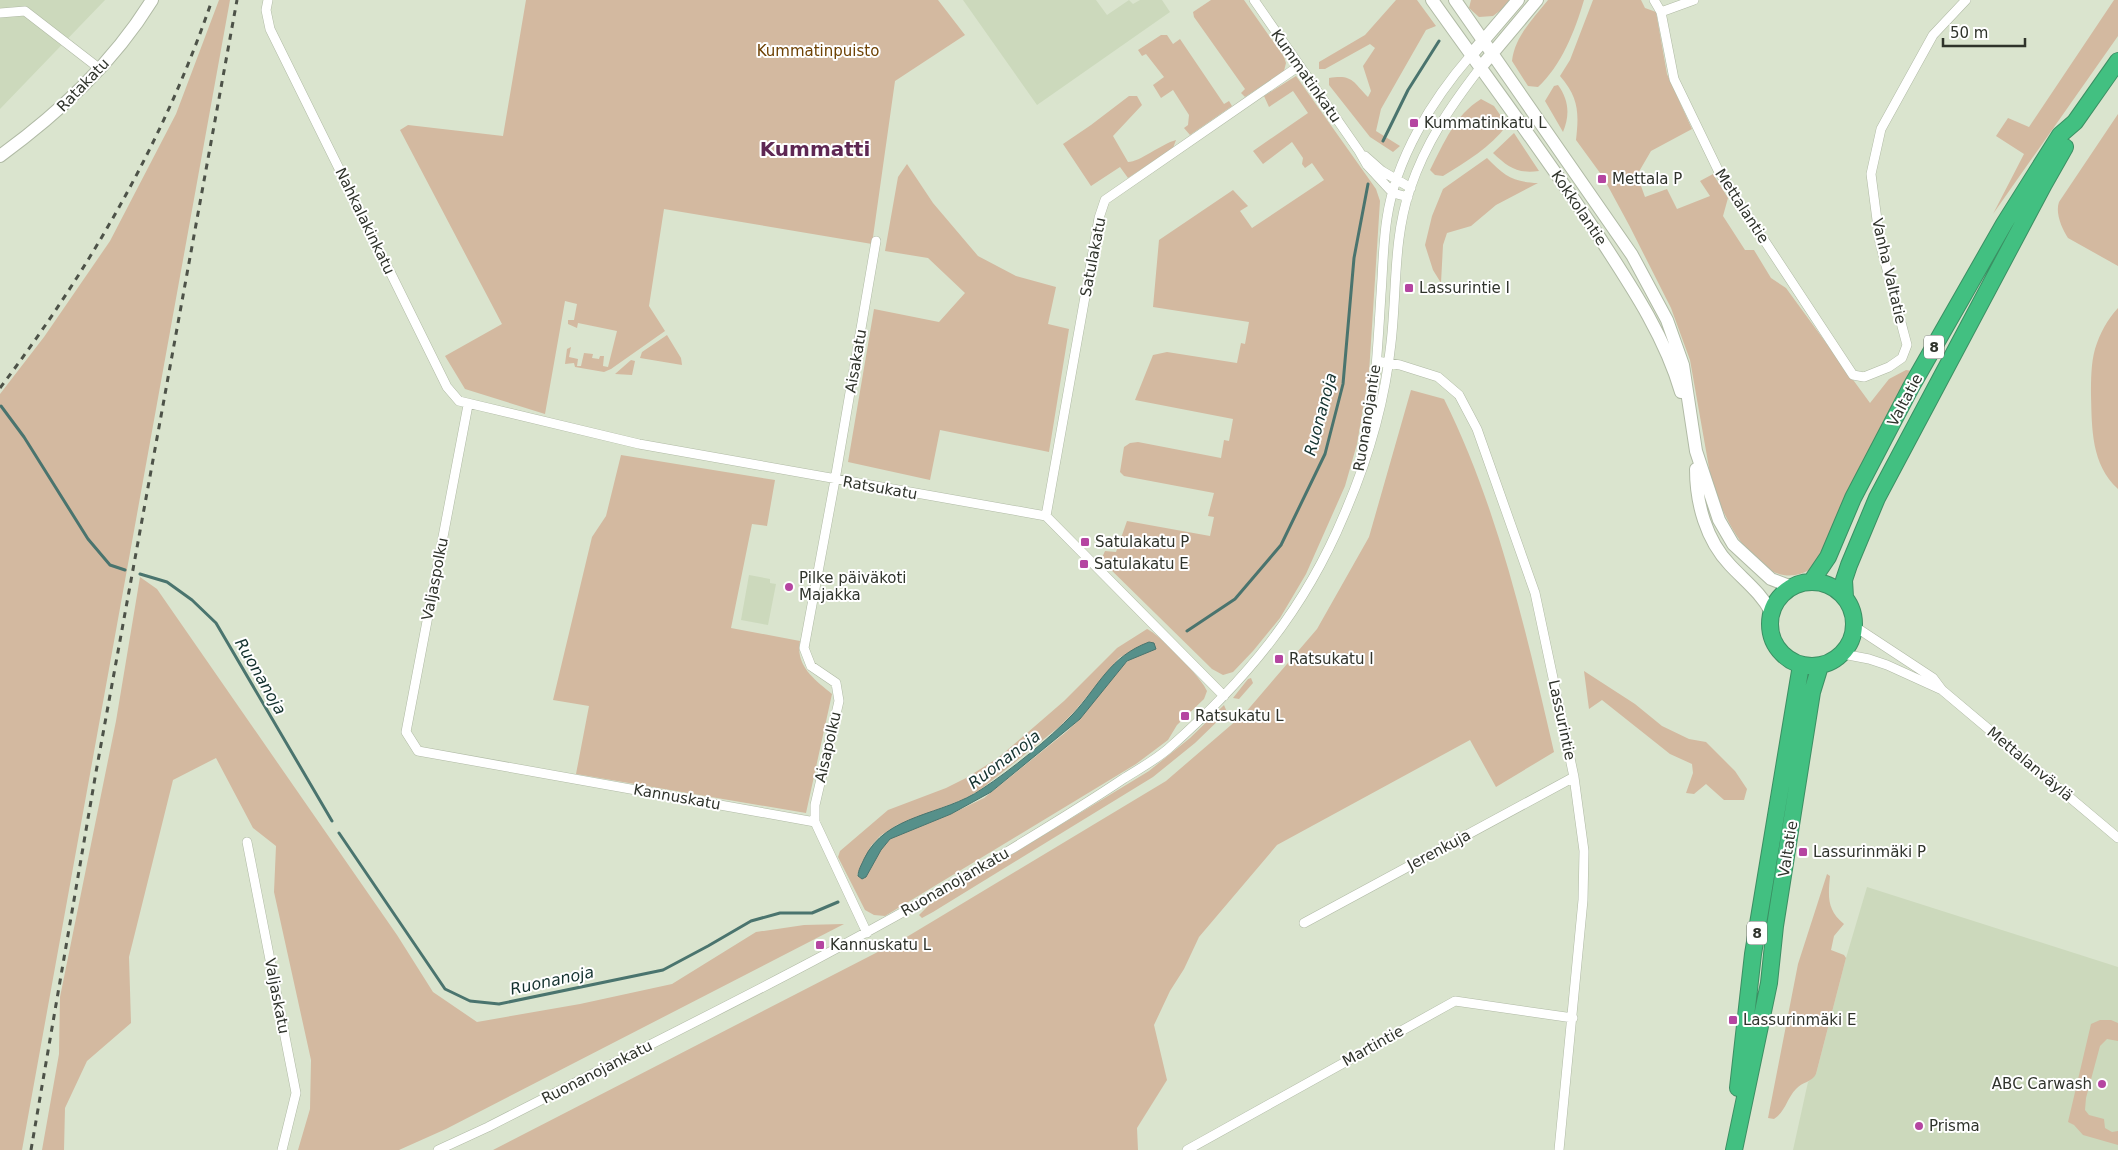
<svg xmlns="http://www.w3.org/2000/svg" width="2118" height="1150" viewBox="0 0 2118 1150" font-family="'DejaVu Sans',sans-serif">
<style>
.built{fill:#ccd9bc}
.green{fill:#d3b9a0;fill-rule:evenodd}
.water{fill:#56908a;stroke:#4a746e}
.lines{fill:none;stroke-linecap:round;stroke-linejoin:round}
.stream{stroke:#4a746e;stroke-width:3}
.street-casing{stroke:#b0baa5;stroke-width:10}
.secondary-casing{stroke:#b0baa5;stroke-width:14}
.highway-casing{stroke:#3b8f63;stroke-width:18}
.street{stroke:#fff;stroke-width:9}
.secondary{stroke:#fff;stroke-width:12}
.highway{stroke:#42c081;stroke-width:16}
.rail{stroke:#4d5248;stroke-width:3;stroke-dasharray:6 6;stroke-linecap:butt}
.poi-dot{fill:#b545a1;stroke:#fff;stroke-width:2}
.labels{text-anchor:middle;stroke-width:4;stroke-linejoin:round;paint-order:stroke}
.shield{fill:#fff;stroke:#6d706b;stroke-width:1}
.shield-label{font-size:14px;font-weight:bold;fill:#2f332b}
.park-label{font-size:15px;fill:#6d4103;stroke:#fff}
.street-label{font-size:15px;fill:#2f332b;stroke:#fff}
.poi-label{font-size:15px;fill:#2f332b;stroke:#fff;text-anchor:start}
.water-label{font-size:16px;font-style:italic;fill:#14322f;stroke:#fff}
.district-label{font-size:20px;font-weight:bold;fill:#5e2753;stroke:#fff}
</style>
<rect width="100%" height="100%" fill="#dae4ce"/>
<path class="built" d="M 0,0 L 105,0 L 0,109 Z
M 963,0 L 1096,0 L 1107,15 L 1129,0 L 1133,4 L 1140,0 L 1162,0 L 1170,12 L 1037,105 Z
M 749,575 L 770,579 L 770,583 L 776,584 L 768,625 L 741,620 Z
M 1867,887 L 2118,967 L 2118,1150 L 1793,1150 L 1808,1082 L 1816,1074 L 1846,958 Z"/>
<path class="green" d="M 219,0 L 230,0 L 22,1150 L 0,1150 L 0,394 L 44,337 L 110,241 L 176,114 Z
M 526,0 L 938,0 L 965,35 L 895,81 L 872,244 L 664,209 L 649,306 L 665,331 L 611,369 L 604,372 L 575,367 L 574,363 L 565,364 L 567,349 L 571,347 L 569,357 L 578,359 L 577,366 L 581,366 L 584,353 L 593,354 L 592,358 L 599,359 L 600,356 L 604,356 L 603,366 L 608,367 L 617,331 L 578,323 L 577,328 L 568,324 L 568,320 L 574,320 L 577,304 L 565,301 L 545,414 L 465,389 L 445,356 L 502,324 L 400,130 L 408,125 L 503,136 Z
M 1211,0 L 1244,0 L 1284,57 L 1286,63 L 1284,71 L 1245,97 L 1241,93 L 1245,89 L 1194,17 L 1193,12 Z
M 1396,0 L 1417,0 L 1436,26 L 1426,30 L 1381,109 L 1376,131 L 1400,146 L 1393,152 L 1370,137 L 1329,85 L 1329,78 C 1353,74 1353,82 1368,97 L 1371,91 L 1363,66 L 1375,48 L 1370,44 L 1325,69 L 1319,69 L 1319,62 L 1365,35 Z
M 1471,0 L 1514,0 L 1493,16 L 1479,17 L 1469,8 Z
M 1548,0 L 1584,0 C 1575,31 1561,66 1538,87 L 1528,86 L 1512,61 C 1515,36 1533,19 1548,0 Z
M 1593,0 L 1641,0 L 1645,8 L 1656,12 L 1667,74 L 1692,129 L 1651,151 L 1637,175 L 1645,197 L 1667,189 L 1677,209 L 1710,196 L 1700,181 L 1713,174 L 1728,198 L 1723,216 L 1745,250 L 1754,250 L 1771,278 L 1786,288 L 1870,403 L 1889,379 L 1906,370 L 1913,371 L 1822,555 C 1815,566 1809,573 1795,575 C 1754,582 1720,512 1711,479 L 1690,360 L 1671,308 L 1629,225 L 1603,177 L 1576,140 C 1579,113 1579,98 1560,76 L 1570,60 Z
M 2114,0 L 2118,0 L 2118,36 L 1993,214 L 2024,154 L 1996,136 L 2008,118 L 2029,127 Z
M 1161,35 L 1167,35 L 1173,44 L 1180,39 L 1224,104 L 1229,101 L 1232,106 L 1190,135 L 1184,128 L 1188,125 L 1189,115 L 1173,90 L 1161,98 L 1153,85 L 1164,77 L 1146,54 L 1142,56 L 1138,50 Z
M 1296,76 L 1376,189 L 1380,201 L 1369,373 L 1357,444 L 1345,486 L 1306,574 L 1280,618 L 1253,651 L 1233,672 L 1223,675 L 1212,669 L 1101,560 L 1105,551 L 1116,552 L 1127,521 L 1210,536 L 1214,517 L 1208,516 L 1214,493 L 1124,476 L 1120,472 L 1124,447 L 1130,443 L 1138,442 L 1221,458 L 1224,440 L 1229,441 L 1233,419 L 1135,400 L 1153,355 L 1167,352 L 1237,363 L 1241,343 L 1245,344 L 1249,322 L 1153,307 L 1159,240 L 1233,190 L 1248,206 L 1240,211 L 1252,228 L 1324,180 L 1312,163 L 1305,168 L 1302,164 L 1303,158 L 1292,142 L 1263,164 L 1253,151 L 1308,113 L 1293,91 L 1269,107 L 1264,96 Z
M 1558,85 C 1569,100 1570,115 1563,132 L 1545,101 L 1554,86 Z
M 1129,96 L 1137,96 L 1142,105 L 1113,136 L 1128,162 C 1140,162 1161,144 1176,140 L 1173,148 L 1128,178 L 1120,167 L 1091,186 L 1063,144 L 1091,125 Z
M 1481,99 L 1494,106 L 1507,125 C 1490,148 1467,161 1443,176 L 1435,175 L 1430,170 C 1444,143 1455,115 1481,99 Z
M 2118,114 L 2118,266 L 2068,238 C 2062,229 2055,213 2059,202 Z
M 1514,133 L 1539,171 C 1517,174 1508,167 1493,153 Z
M 1487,158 C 1505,176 1512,182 1538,183 L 1496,205 L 1471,226 L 1447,233 L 1443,245 L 1441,283 L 1433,270 L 1425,245 L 1432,216 L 1443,189 Z
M 907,164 L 933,203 L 978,256 L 1016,276 L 1056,287 L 1048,324 L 1069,329 L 1049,452 L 940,430 L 930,480 L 848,462 L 874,309 L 939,322 L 965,293 L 928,258 L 885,251 L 898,177 Z
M 2118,308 L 2118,489 C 2091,464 2092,429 2091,395 C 2091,380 2091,363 2095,349 C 2100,333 2107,320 2118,308 Z
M 667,335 L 681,358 L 682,365 L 640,358 L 642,352 Z
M 631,360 L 635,361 L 632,375 L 615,374 Z
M 1411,390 L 1444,399 C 1498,507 1527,635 1554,752 L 1496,787 L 1470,740 L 1277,845 L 1199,937 L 1184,969 L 1170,991 L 1154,1025 L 1167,1080 L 1137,1128 L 1138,1150 L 493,1150 L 905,938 L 1166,781 L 1245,713 L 1317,629 L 1369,537 Z
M 621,455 L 775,480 L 767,526 L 752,524 L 731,628 L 800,641 C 795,666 815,680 832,694 L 806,813 L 576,774 L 589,706 L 553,700 L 592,537 L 606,516 Z
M 140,577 L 157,589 L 397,935 L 433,992 L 477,1022 L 580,1004 L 672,984 L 756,932 L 804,925 L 844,924 L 446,1129 L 399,1150 L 298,1150 L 310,1109 L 311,1060 L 274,892 L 276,846 L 253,828 L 216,758 L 173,780 L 129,957 L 131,1023 L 87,1061 L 65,1108 L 64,1150 L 42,1150 L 59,1054 L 60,997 L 116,721 Z
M 1147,629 C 1159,634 1203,679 1207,691 L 1204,699 L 1177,725 L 1168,740 L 1136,764 L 885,916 L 874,915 L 865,910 L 838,857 L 840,851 L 888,810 L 946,788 L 966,778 L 998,758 L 1064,701 L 1117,648 ZM 1149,642 L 1152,642 L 1123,665 L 1080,719 L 1066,732 L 984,798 L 951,814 L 890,839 L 881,849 L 868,873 L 857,875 L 871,846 L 880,836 L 897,825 L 964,799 L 980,790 L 1059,727 L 1074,712 L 1119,658 Z
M 1584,671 L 1635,704 L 1662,726 L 1689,739 L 1706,742 L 1735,771 L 1747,789 L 1744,800 L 1724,800 L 1706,784 L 1694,794 L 1686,793 L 1693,773 L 1692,764 L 1670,754 L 1602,700 L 1589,709 Z
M 1251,678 L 1253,683 L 1239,699 L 1233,698 L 1248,679 Z
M 1224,705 L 1227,712 L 1195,743 L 1153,777 L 933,912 L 922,918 L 919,915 L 929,905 L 1149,771 L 1190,738 Z
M 1827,874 L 1830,876 C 1828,897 1827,910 1844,924 L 1834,936 L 1831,950 L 1844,955 L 1846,958 L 1816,1074 C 1812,1082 1802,1082 1796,1089 C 1787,1098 1786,1111 1774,1119 L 1768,1118 L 1798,964 Z
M 2100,1020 L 2111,1020 L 2118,1023 L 2118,1041 L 2107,1039 L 2100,1046 L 2086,1098 L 2085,1110 L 2089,1115 L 2104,1119 L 2105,1128 L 2112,1132 L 2118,1131 L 2118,1145 L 2083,1135 L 2074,1125 L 2068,1122 L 2091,1024 Z"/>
<path class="water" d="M 1149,642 L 1154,643 L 1156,649 L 1127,661 L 1080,719 L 991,792 L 951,814 L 890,839 L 881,850 L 866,877 L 862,879 L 858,876 C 858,870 862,864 864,859 C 886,813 943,816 982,789 C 1011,770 1049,739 1073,714 C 1099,686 1109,657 1149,642 Z"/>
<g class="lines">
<path class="stream" d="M 1383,141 L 1408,90 L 1439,41
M 1,406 L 24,437 L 88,539 L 110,565 L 125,570
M 140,574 L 167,582 L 192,600 L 216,623 L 332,821
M 1187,631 L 1235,599 L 1281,545 L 1325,454 L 1343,384 L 1354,258 L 1368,184
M 339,833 L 445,989 L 470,1001 L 499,1004 L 663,970 L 708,946 L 751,921 L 780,913 L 812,913 L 838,902"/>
<defs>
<path id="street" d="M 268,0 L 266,10 L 270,29 L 447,387 L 459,401 L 639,444 L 1046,516 L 1224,696
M 1254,0 L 1359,151 L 1367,165 L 1393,193 L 1408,197
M 1654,0 L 1661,12 L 1674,79 L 1718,170 L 1853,375 L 1864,377 L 1889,367 L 1902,358 L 1907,345 L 1880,243 L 1871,174 L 1881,129 L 1933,35 L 1966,0
M 1661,12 L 1694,0
M 0,13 L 25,11 L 100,69
M 1365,156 L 1382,171 L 1411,188
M 1377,361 L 1400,365 L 1438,377 L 1459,395 L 1477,429 L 1535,593 L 1574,777 L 1584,851 L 1583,900 L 1559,1150
M 468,405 L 406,732 L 418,751 L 815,822 L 867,933
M 1366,437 C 1376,390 1378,341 1381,294 C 1383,268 1383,243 1387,218 C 1396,158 1432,100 1471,55
M 1046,516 L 1099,218 L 1105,200 L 1299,66
M 1854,626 L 1933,678 L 1942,690 L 2118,838
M 1843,654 L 1869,659 L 1887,665 L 1942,690
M 815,822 L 815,805 L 839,701 L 836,683 L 811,666 L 804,648 L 835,480 L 876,241
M 247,842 L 296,1093 L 282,1150
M 1304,923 L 1574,777
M 438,1150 L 488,1127 C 663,1037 842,952 1010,850 C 1048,827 1086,804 1123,779 C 1137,770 1154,761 1168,749 C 1245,681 1304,611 1344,515 C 1367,462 1385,401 1391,343 C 1397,291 1393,239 1410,189 C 1426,142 1450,107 1480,68
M 1187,1150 L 1455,1001 L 1573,1018"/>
<path id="secondary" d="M 1432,0 C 1486,76 1542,151 1594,229 C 1627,280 1664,333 1681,392
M 1455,0 L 1632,255 L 1667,320 L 1683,365 L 1696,451 L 1719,520 L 1733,544 L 1746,556 L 1771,579 L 1792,587
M 1471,55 L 1518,0
M 1480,68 L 1537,0
M 0,156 C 60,112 113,63 152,0
M 1696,469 C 1696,503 1706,540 1730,565 C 1745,581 1761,593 1771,612"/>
<path id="highway" d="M1770 624a42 42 0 1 1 84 0a42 42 0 1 1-84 0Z
M 1811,582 L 1828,557 L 1853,498 L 1911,387 L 2004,224 L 2060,135 L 2075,122 L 2118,61
M 1845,597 L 1844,580 L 1849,565 L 1877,498 L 2044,184 L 2065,147
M 1738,1088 L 1753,954 L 1801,665
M 1734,1150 L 1769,983 L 1775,926 L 1812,692 L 1820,666"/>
</defs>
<use href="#street" class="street-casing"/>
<use href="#secondary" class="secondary-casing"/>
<use href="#highway" class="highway-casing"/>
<use href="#street" class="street"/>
<use href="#secondary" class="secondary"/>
<use href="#highway" class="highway"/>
<path class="rail" d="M 0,388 C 90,269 164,141 212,0
M 31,1150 L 96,772 L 237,0"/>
</g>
<g class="poi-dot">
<rect x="1409" y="118" width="10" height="10" rx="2.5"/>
<rect x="1597" y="174" width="10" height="10" rx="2.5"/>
<rect x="1404" y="283" width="10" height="10" rx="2.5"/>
<rect x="1080" y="537" width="10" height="10" rx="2.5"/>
<rect x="1079" y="559" width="10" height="10" rx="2.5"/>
<circle cx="789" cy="587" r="5"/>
<rect x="1274" y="654" width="10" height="10" rx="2.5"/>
<rect x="1180" y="711" width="10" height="10" rx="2.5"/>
<rect x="1798" y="847" width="10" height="10" rx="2.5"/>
<rect x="815" y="940" width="10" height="10" rx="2.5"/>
<rect x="1728" y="1015" width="10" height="10" rx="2.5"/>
<circle cx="2102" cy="1084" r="5"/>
<circle cx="1919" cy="1126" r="5"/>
</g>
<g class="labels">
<g class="shield">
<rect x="1924" y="335.5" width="20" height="23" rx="4"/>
<rect x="1747" y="921.5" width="20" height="23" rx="4"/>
</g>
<g class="shield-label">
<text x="1934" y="352">8</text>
<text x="1757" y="938">8</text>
</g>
<g class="park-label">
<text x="818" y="56">Kummatinpuisto</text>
</g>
<g class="street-label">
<text transform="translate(1306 76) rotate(55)" y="5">Kummatinkatu</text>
<text transform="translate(83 85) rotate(-46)" y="5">Ratakatu</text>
<text transform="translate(1742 206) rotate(57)" y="5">Mettalantie</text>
<text transform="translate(1579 208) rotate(56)" y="5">Kokkolantie</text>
<text transform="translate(365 221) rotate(64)" y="5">Nahkalakinkatu</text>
<text transform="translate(1093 257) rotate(-79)" y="5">Satulakatu</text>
<text transform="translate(1889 271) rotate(77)" y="5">Vanha Valtatie</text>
<text transform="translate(856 361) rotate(-80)" y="5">Aisakatu</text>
<text transform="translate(1905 400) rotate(-62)" y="5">Valtatie</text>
<text transform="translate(1367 418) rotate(-81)" y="5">Ruonanojantie</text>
<text transform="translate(880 488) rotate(10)" y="5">Ratsukatu</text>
<text transform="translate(435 579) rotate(-79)" y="5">Valjaspolku</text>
<text transform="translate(1562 720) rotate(78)" y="5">Lassurintie</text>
<text transform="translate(828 747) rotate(-77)" y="5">Aisapolku</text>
<text transform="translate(2030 764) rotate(40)" y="5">Mettalanväylä</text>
<text transform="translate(677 797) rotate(10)" y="5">Kannuskatu</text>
<text transform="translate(1788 849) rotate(-81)" y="5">Valtatie</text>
<text transform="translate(1439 850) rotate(-28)" y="5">Jerenkuja</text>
<text transform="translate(955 882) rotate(-30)" y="5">Ruonanojankatu</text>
<text transform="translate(277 996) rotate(79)" y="5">Valjaskatu</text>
<text transform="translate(1373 1046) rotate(-29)" y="5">Martintie</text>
<text transform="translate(597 1072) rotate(-27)" y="5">Ruonanojankatu</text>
</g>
<g class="poi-label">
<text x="1424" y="128">Kummatinkatu L</text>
<text x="1612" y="184">Mettala P</text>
<text x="1419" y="293">Lassurintie I</text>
<text x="1095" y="547">Satulakatu P</text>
<text x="1094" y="569">Satulakatu E</text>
<text x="799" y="583">Pilke päiväkoti<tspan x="799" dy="17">Majakka</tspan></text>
<text x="1289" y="664">Ratsukatu I</text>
<text x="1195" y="721">Ratsukatu L</text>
<text x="1813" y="857">Lassurinmäki P</text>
<text x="830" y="950">Kannuskatu L</text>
<text x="1743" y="1025">Lassurinmäki E</text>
<text x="2092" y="1089" text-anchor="end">ABC Carwash</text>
<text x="1929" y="1131">Prisma</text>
</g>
<g class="water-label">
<text transform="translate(1320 414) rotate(-75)" y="6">Ruonanoja</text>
<text transform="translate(261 676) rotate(60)" y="6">Ruonanoja</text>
<text transform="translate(1004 759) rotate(-37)" y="6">Ruonanoja</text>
<text transform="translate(552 980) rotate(-12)" y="6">Ruonanoja</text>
</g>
<g class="district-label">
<text x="815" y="156">Kummatti</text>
</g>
</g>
<path d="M1943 38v8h82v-8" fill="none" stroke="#2f332b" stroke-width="2.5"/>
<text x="1950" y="38" font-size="15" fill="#2f332b" stroke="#ffffff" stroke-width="4" paint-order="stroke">50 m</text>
</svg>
